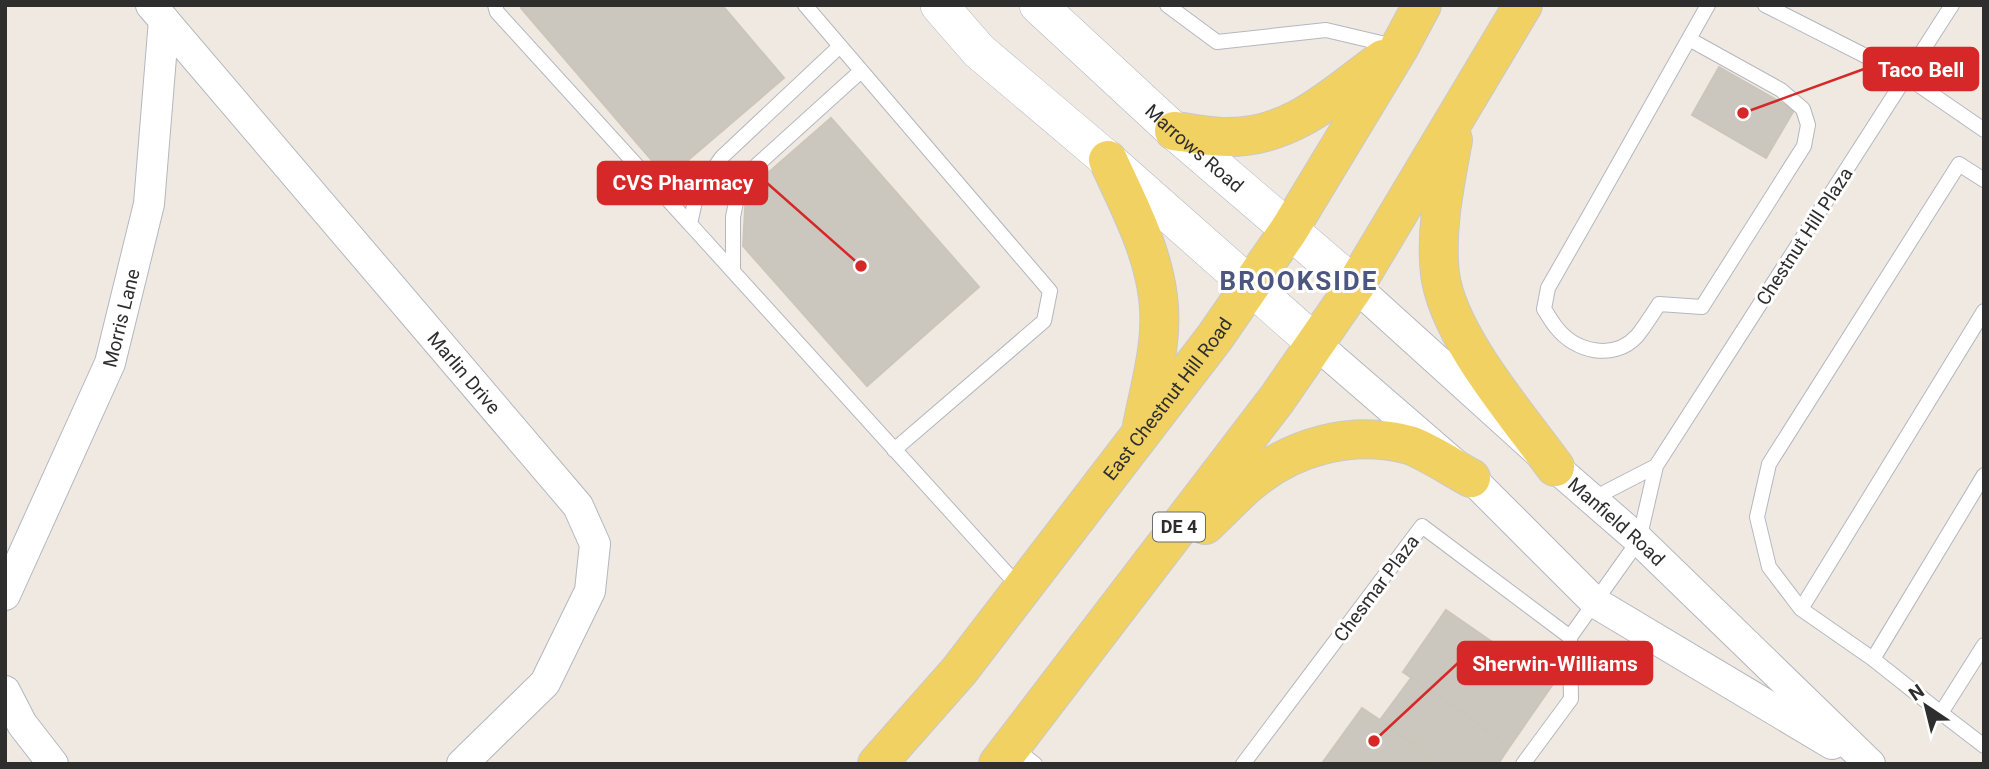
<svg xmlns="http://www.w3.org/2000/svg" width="1989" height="769" viewBox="0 0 1989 769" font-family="Roboto,sans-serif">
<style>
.building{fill:#cbc7bf;stroke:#cbc5ba;stroke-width:2}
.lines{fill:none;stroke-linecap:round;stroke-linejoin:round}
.service-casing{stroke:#b4b7c1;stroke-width:16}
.minor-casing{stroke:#b4b7c1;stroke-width:32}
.tertiary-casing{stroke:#b4b7c1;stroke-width:38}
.primary-casing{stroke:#c9c9c9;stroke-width:40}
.service{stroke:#fff;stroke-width:14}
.minor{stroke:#fff;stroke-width:30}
.tertiary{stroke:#fff;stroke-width:37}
.primary{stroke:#f2d163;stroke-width:38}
.labels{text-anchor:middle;stroke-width:6;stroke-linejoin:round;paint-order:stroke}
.shield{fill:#fff;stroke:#6d6d6d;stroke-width:2}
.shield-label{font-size:18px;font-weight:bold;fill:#2e2e2e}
.street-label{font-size:19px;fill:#2e2e2e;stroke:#fff}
.district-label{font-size:26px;font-weight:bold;letter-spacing:2px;fill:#4d5680;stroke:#fff}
.leader{fill:none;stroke:#d62828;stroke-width:2.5}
.callout-dot{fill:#d62828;stroke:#fff;stroke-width:2.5}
.callout{fill:#d62828;stroke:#d62828;stroke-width:2.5}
.callout-label{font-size:21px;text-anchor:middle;font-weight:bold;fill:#fff}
</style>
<rect width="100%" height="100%" fill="#efe9e1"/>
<path class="building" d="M 524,5 L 722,5 L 784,78 L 667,178 L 521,8 Z
M 1719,67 L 1794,110 L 1766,158 L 1692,115 Z
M 831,118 L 979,287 L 867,386 L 743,246 L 746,192 Z
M 1446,610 L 1553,684 L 1510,746 L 1403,672 Z
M 1411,678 L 1510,746 L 1498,764 L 1441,764 L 1380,720 Z
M 1362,708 L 1380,720 L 1441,764 L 1325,764 L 1323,762 Z"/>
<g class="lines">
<defs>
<path id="service" d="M 495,5 L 497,12 L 690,224
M 805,5 L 1050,291 L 1044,321 L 894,450
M 1167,5 L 1217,42 L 1326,30 L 1394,46
M 1765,5 L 1907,77 L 1984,130
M 1689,39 L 1781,90 L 1803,109 L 1808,125 L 1804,146 L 1702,307 L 1659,304 C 1652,315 1645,326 1637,336 C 1614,361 1575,352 1556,327 C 1551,321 1548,315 1544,309 L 1548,288 C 1602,194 1655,99 1708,5
M 840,46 L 722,157 L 697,192 L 690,224 L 1021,589
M 733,271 L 733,217 L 739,187 L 757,165 L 861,71
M 1592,499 L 1656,466
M 1801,609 L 1984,311
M 1984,645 L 1941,713 L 1984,746
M 1873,659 L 1984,475
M 1941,713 L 1873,659 L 1801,609 L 1769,567 L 1757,517 L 1769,464 L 1959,164 L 1984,180
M 1013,747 L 1035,764
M 1243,764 L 1422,526 L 1570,637 L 1639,540 L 1656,466 L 1952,5
M 1523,764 L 1571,699 L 1570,637"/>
<g id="minor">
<path id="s1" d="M 151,5 L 578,506 L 595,544 L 590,591 L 545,683 L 462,764"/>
<path id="s2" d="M 1355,286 L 1555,467 L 1639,540 L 1870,764"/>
<path d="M 1315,343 L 1471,478 L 1596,603 L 1832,744"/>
<path id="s3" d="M 5,595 L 110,363 L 149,204 L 164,20"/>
<path d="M 5,691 L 22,724 L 53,764"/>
</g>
<g id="tertiary">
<path d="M 939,5 L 979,51 L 1108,160 L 1315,343"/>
<path id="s4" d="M 1038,5 L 1174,131 L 1355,286"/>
</g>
<g id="primary">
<path d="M 1174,131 C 1192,133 1210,137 1228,137 C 1293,137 1334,95 1383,59"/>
<path d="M 1453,140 C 1445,184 1435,229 1440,274 C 1448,336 1518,416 1555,467"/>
<path d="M 1108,160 C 1128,204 1152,248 1158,297 C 1164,340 1150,385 1142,426"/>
<path d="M 1205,525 C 1219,512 1233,497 1248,484 C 1292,446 1352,430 1409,445 C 1425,450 1454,469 1471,478"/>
<path id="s5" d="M 877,764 L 959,671 L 1215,337 L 1289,230 L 1399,48 L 1422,5"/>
<path d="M 998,764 L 1277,399 L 1355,286 L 1523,5"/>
</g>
</defs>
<use href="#service" class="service-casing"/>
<use href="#minor" class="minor-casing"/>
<use href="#tertiary" class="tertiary-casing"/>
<use href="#primary" class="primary-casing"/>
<use href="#service" class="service"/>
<use href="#minor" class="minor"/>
<use href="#tertiary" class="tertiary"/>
<use href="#primary" class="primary"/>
</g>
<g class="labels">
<rect class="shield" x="1153" y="512.5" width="52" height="29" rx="5"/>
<g class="shield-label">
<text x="1179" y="533">DE 4</text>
</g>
<g class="street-label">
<text dy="7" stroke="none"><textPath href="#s4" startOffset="212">Marrows Road</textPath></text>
<text transform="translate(1804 236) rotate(-57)" y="7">Chestnut Hill Plaza</text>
<text dy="7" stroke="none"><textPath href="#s3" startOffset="301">Morris Lane</textPath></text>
<text dy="7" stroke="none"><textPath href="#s1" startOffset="483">Marlin Drive</textPath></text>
<text dy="7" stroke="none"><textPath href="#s5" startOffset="467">East Chestnut Hill Road</textPath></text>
<text dy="7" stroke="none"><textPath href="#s2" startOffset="352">Manfield Road</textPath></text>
<text transform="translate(1376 588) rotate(-53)" y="7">Chesmar Plaza</text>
</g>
<g class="district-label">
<text x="1299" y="290">BROOKSIDE</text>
</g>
</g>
<path class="leader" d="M1743 113L1864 69M861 266L767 183M1374 741L1458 663"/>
<g class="callout-dot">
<circle cx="1743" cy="113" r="7"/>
<circle cx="861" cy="266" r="7"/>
<circle cx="1374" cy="741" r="7"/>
</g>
<g class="callout">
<rect x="1864" y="48" width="114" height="42" rx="7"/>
<rect x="598" y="162" width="169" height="42" rx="7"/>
<rect x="1458" y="642" width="194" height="42" rx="7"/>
</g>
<g class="callout-label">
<text x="1921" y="77">Taco Bell</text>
<text x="683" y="190">CVS Pharmacy</text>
<text x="1555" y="671">Sherwin-Williams</text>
</g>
<rect width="1989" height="769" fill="none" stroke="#2e2e2e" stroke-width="14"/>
<g transform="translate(1926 706) rotate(325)" stroke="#ffffff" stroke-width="5" paint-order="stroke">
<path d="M0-5L12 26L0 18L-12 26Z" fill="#2e2e2e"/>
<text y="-10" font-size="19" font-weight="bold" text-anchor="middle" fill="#2e2e2e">N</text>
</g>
</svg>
